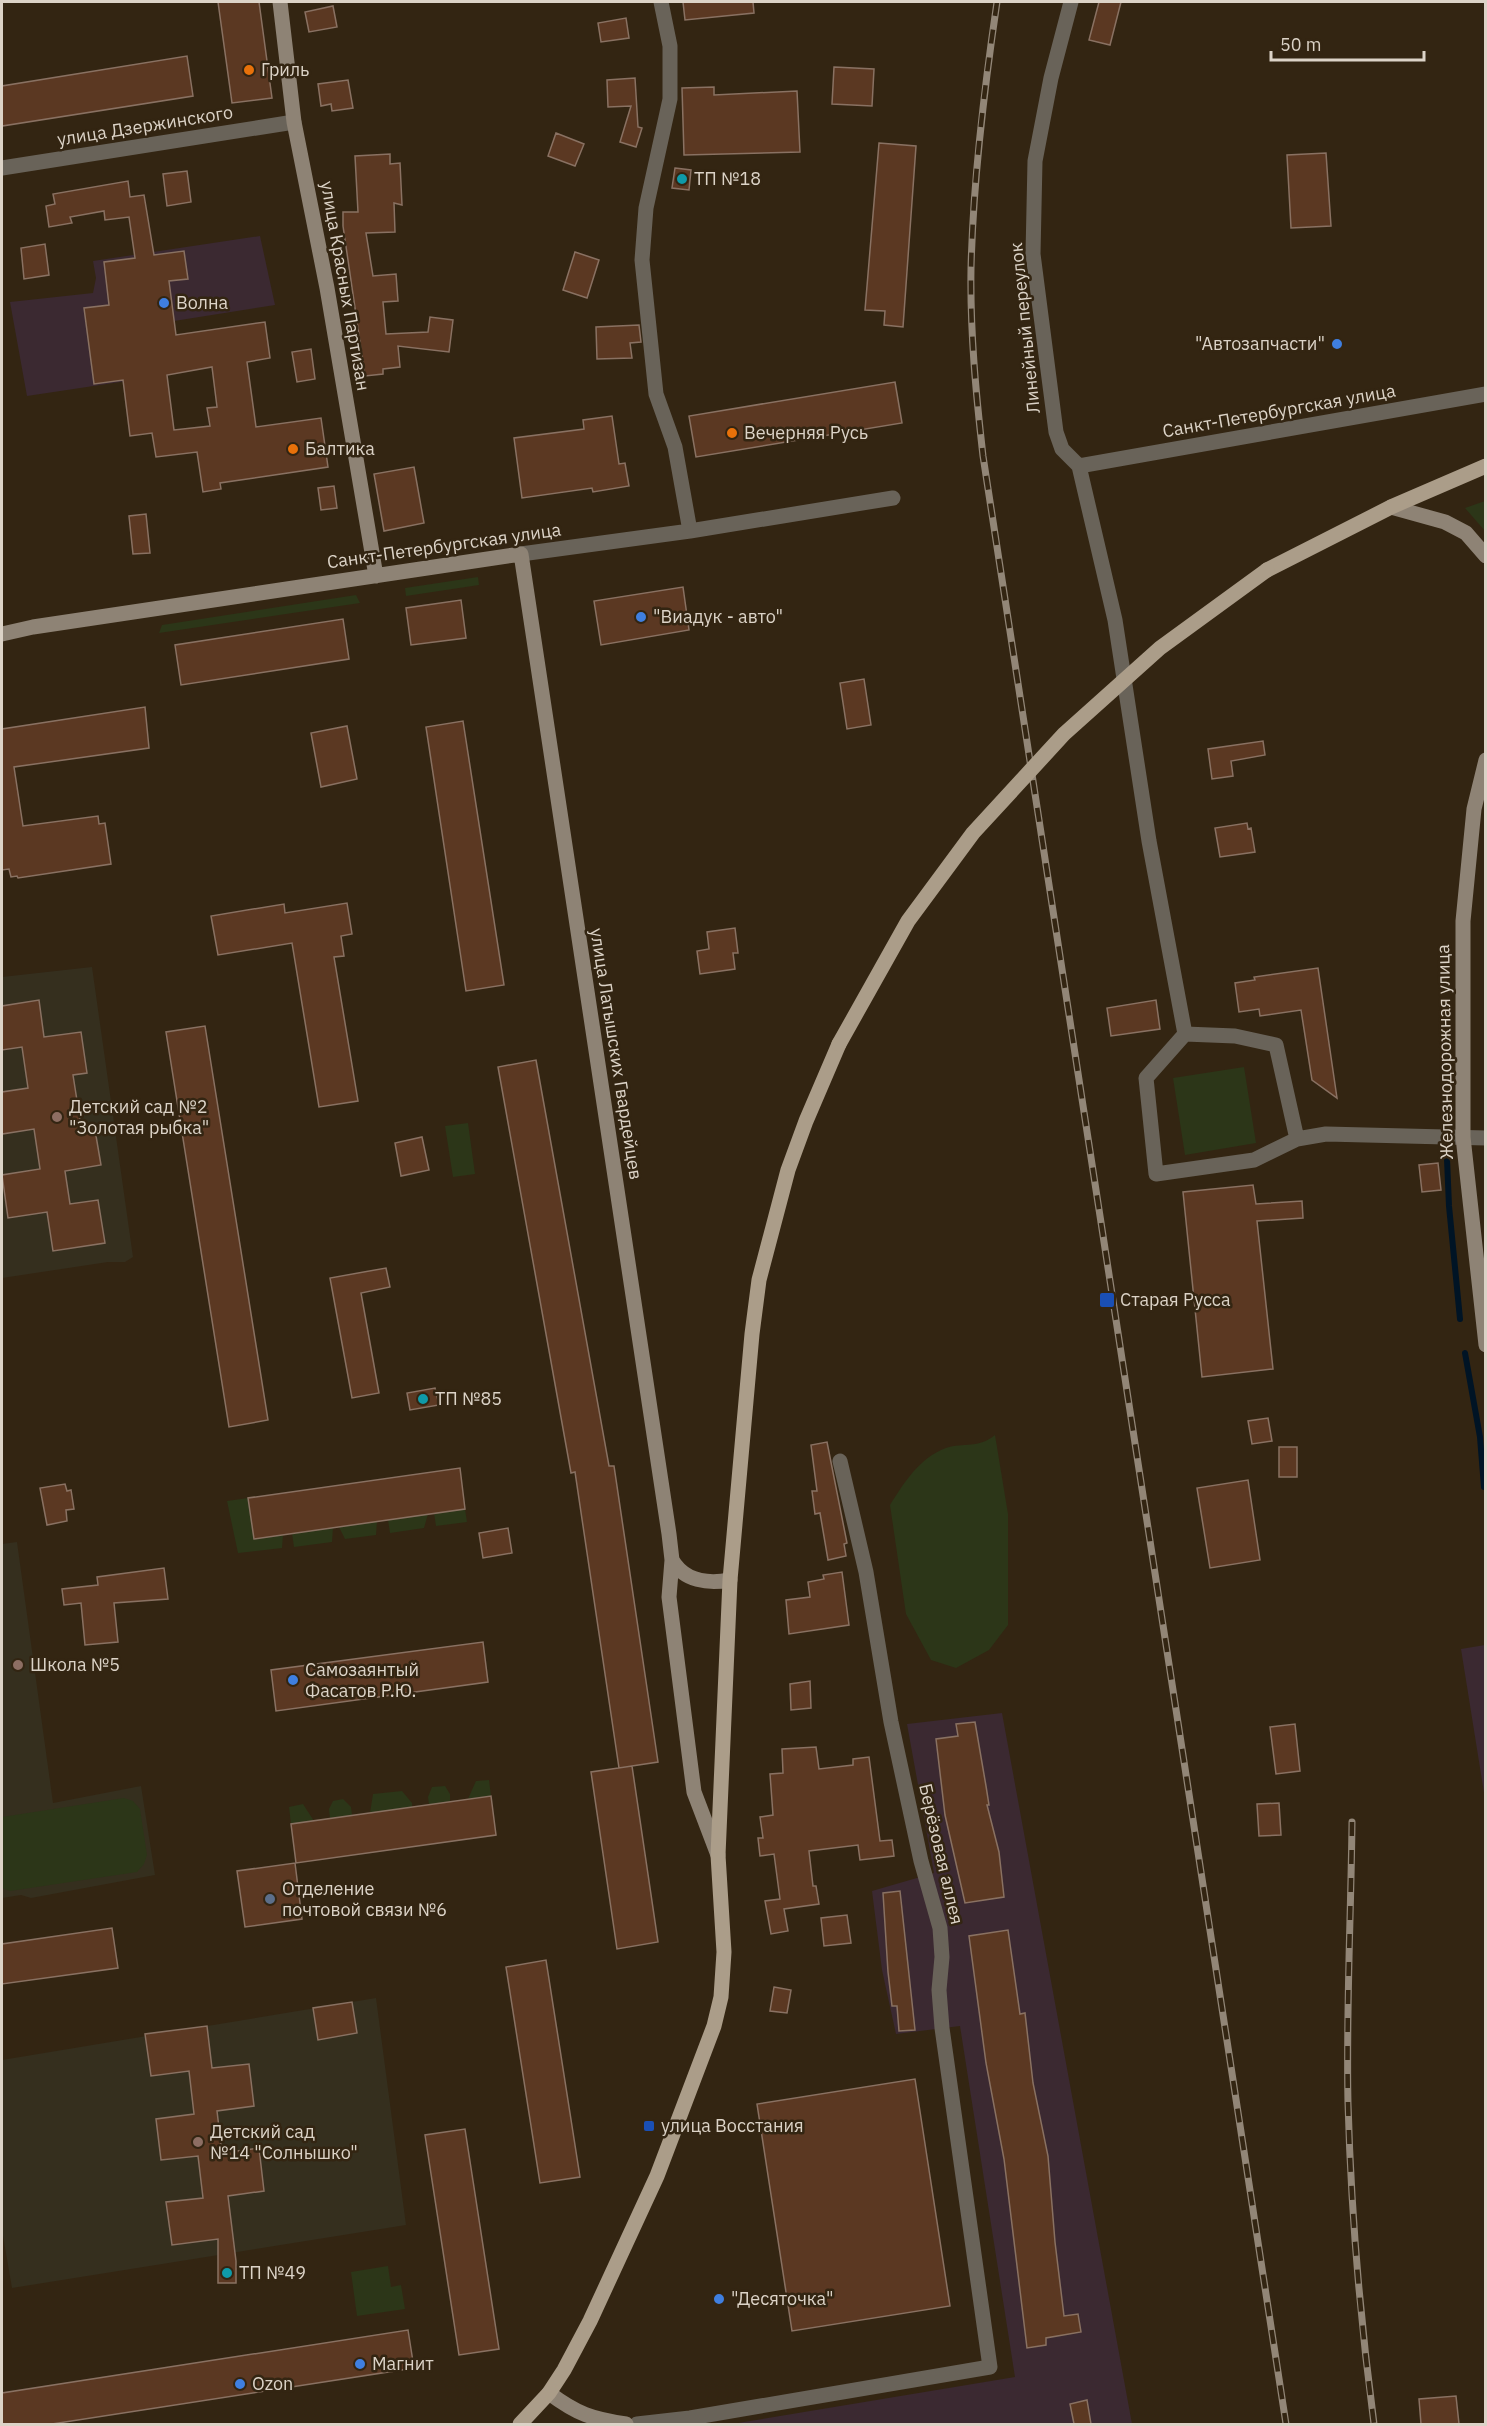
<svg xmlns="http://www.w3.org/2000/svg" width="1487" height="2426" viewBox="0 0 1487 2426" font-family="'IBM Plex Sans',sans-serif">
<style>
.industrial{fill:#3b2931}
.education{fill:#352f1e}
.green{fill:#2c3618}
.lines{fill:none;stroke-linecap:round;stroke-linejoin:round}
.stream{stroke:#001425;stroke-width:6}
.building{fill:#5b3822;stroke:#897162;stroke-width:1.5;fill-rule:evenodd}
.street{stroke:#696359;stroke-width:15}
.secondary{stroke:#8e8375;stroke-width:15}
.primary{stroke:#ab9d89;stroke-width:15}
.rail-casing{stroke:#928677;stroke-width:7}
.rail{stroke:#332512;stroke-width:4.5;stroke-dasharray:14;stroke-linecap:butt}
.primary-bridge{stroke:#ab9d89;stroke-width:15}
.food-dot{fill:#e8710a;stroke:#332512;stroke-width:2}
.culture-dot{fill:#0f9aa8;stroke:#332512;stroke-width:2}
.shop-dot{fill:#3f7fe0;stroke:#332512;stroke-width:2}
.education-dot{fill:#8d6e63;stroke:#332512;stroke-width:2}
.transit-dot{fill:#1a4fb4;stroke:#332512;stroke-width:2}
.service-dot{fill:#5c6f8a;stroke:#332512;stroke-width:2}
.labels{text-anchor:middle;stroke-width:5;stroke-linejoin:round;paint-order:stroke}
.poi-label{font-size:18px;fill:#dcd3c7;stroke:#332512;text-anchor:start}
.street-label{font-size:18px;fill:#dcd3c7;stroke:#332512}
</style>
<rect width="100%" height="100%" fill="#332512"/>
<path class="industrial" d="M 260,236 L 275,305 L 174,321 L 180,373 L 27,396 L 10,302 L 93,293 L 96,278 L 93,261 Z
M 1485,1645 L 1486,1645 L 1485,1799 L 1461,1649 Z
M 1002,1713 L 1132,2424 L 732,2424 L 1015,2377 L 960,2026 L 896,2034 L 882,1970 L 872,1891 L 934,1873 L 907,1724 Z"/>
<path class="education" d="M 92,967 L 133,1257 L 125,1262 L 108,1262 L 2,1278 L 2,977 Z
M 17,1542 L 53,1803 L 141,1786 L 155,1875 L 31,1898 L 21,1895 L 2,1898 L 2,1544 Z
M 376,1998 L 406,2225 L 12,2288 L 2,2230 L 2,2060 Z"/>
<path class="green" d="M 1485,501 L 1485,531 L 1465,508 Z
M 478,577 L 479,585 L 406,596 L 405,588 Z
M 356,595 L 360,603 L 159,633 L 162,625 Z
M 1244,1067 L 1256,1143 L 1185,1155 L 1173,1078 Z
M 468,1123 L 475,1174 L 453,1177 L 445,1126 Z
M 995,1435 L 1008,1514 L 1008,1625 L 989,1650 L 956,1668 L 931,1660 L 906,1614 L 890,1505 C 904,1483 919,1458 946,1448 C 964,1442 978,1449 995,1435 Z
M 248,1498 L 254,1538 L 283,1535 L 282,1548 L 238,1553 L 227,1501 Z
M 465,1509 L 467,1522 L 436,1526 L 434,1513 Z
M 428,1514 L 424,1528 L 390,1533 L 388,1520 Z
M 377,1521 L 376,1535 L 345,1539 L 339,1527 Z
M 333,1527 L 332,1542 L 294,1547 L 292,1533 Z
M 489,1780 L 491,1796 L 468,1799 L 476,1781 Z
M 445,1786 L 450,1794 L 450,1802 L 429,1805 L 428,1797 L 432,1787 Z
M 402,1791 L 412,1803 L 412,1807 L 370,1813 L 373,1794 Z
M 124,1798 L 133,1801 L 140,1809 L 147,1855 L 144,1864 L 137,1872 L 10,1891 L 2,1888 L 2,1817 Z
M 343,1799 L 351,1807 L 352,1815 L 330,1818 L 329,1809 L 333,1801 Z
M 303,1804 L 314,1821 L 291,1824 L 289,1807 Z
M 388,2266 L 391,2287 L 401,2285 L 405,2309 L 357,2316 L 351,2272 Z"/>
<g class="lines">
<path class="stream" d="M 1447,1159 L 1449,1206 L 1460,1319
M 1465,1353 L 1480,1437 L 1484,1487"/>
</g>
<path class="building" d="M 218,2 L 259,2 L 272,98 L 232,103 Z
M 683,2 L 753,2 L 754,13 L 685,20 Z
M 1099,2 L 1121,2 L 1110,45 L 1089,40 Z
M 333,6 L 337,27 L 309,32 L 305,12 Z
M 626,18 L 629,38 L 601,42 L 598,23 Z
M 187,56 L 193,96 L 2,126 L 2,86 Z
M 834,67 L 874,69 L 872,106 L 832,104 Z
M 635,78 L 638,127 L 642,128 L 636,147 L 620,142 L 631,106 L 608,107 L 607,80 Z
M 348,80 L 353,108 L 332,111 L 331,104 L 321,106 L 318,84 Z
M 714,87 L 714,95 L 797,91 L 800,152 L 684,155 L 682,88 Z
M 556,133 L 584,144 L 575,166 L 548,156 Z
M 879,143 L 916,146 L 903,327 L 884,325 L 885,311 L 865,310 Z
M 1326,153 L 1331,226 L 1291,228 L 1287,155 Z
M 390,154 L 390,164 L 400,163 L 402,205 L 394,203 L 395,232 L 366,233 L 373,276 L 396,274 L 398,301 L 383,302 L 386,334 L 428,332 L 430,317 L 453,320 L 449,352 L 398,346 L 400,367 L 383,369 L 383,374 L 365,376 L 343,226 L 343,212 L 358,212 L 355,156 Z
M 675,168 L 691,170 L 689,190 L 672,188 Z
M 187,171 L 191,202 L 167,206 L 163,174 Z
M 128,181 L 130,197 L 144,195 L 154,255 L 184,251 L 188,279 L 169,281 L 176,335 L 265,322 L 270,358 L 247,362 L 256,427 L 321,418 L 328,467 L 220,483 L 221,489 L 203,492 L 197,452 L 156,457 L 152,433 L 130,436 L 123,380 L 94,384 L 84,308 L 109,305 L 104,262 L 135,258 L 129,217 L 105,220 L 104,211 L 70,217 L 72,223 L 49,227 L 46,206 L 55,204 L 53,194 ZM 212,367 L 217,407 L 207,408 L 210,426 L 174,430 L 167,375 Z
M 45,244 L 49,275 L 24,279 L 21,248 Z
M 575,252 L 599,260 L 587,298 L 563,290 Z
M 639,325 L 641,342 L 630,343 L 632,358 L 597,359 L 596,327 Z
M 311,349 L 315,379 L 297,382 L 292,352 Z
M 895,382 L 902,423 L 696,457 L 689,416 Z
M 612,416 L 619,464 L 625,463 L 629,486 L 593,492 L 592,488 L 522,498 L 514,438 L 584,429 L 583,420 Z
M 414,467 L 424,523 L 384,531 L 374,474 Z
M 334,486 L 337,508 L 321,510 L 318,488 Z
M 146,514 L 150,553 L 133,554 L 129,516 Z
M 683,587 L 689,630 L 601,645 L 594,601 Z
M 461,600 L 466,638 L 411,645 L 406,608 Z
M 343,619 L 349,659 L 181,685 L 175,645 Z
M 864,679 L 871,725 L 847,729 L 840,683 Z
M 145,707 L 149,748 L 14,767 L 23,826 L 98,816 L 99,824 L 105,823 L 111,864 L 18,878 L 17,876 L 11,877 L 9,869 L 2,870 L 2,729 Z
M 463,721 L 504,985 L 466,991 L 426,727 Z
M 347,726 L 357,779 L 321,787 L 311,733 Z
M 1263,741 L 1265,755 L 1231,761 L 1233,776 L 1212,779 L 1208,749 Z
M 1247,823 L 1248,829 L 1251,828 L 1255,852 L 1220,857 L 1215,828 Z
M 347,903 L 352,934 L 341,936 L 344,956 L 334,957 L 358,1101 L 319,1107 L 292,943 L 218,955 L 211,916 L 284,904 L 285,913 Z
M 735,928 L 738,953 L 733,953 L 735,969 L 700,974 L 697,951 L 709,949 L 707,932 Z
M 1318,968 L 1337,1098 L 1312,1080 L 1301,1010 L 1260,1016 L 1259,1009 L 1239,1012 L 1235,983 L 1255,980 L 1254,977 Z
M 39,1000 L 44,1037 L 81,1032 L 87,1073 L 73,1075 L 81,1126 L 94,1124 L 101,1165 L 65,1171 L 70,1204 L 98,1200 L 105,1243 L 53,1251 L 47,1212 L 8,1218 L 2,1175 L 40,1169 L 34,1129 L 2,1134 L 2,1092 L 28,1088 L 22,1047 L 2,1050 L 2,1006 Z
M 1156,1000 L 1160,1029 L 1111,1036 L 1107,1008 Z
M 205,1026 L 268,1420 L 229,1427 L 166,1032 Z
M 536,1060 L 609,1466 L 614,1466 L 658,1762 L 619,1768 L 575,1472 L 571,1473 L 498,1067 Z
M 422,1137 L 429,1170 L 401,1176 L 395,1143 Z
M 1438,1163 L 1441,1190 L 1422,1192 L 1419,1165 Z
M 1253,1185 L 1256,1204 L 1302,1201 L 1303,1218 L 1257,1221 L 1273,1369 L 1202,1377 L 1183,1192 Z
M 386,1268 L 390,1287 L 361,1293 L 379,1393 L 352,1398 L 330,1278 Z
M 435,1388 L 439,1405 L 410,1410 L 407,1393 Z
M 1268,1418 L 1272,1441 L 1252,1444 L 1248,1421 Z
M 827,1442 L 847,1543 L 844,1544 L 846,1556 L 828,1560 L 820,1513 L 815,1514 L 812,1491 L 817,1491 L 811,1445 Z
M 1279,1447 L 1297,1447 L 1297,1477 L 1279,1477 Z
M 460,1468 L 465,1509 L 254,1539 L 248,1498 Z
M 1248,1480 L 1260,1560 L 1210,1568 L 1197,1488 Z
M 65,1484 L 67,1491 L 71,1490 L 74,1509 L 66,1510 L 67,1521 L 47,1525 L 40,1488 Z
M 508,1528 L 512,1553 L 483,1558 L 479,1533 Z
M 164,1568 L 168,1599 L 114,1603 L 118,1642 L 85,1645 L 81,1603 L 64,1605 L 62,1589 L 98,1585 L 97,1577 Z
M 842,1572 L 849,1625 L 789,1634 L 786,1600 L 810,1597 L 808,1582 L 824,1579 L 823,1575 Z
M 483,1642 L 488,1682 L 276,1711 L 271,1670 Z
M 810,1681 L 811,1708 L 791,1710 L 790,1684 Z
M 975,1722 L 986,1786 L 989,1805 L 987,1805 L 999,1852 L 1004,1897 L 965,1903 L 945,1815 L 936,1739 L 958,1736 L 956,1724 Z
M 1295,1724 L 1300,1771 L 1276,1774 L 1270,1727 Z
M 816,1747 L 819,1769 L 853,1765 L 853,1759 L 869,1757 L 880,1841 L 892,1840 L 894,1856 L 860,1860 L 858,1845 L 809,1851 L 813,1886 L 816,1886 L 819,1904 L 784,1909 L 788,1931 L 771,1934 L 765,1901 L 780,1899 L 774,1854 L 760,1856 L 758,1838 L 763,1838 L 760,1817 L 773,1815 L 770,1774 L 783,1773 L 782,1749 Z
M 632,1766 L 658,1942 L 617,1949 L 591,1772 Z
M 491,1796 L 496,1835 L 296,1863 L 291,1824 Z
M 1279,1803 L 1281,1835 L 1259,1836 L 1257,1804 Z
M 295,1863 L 302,1919 L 245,1927 L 237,1871 Z
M 900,1891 L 915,2030 L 899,2031 L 897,2006 L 892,2006 L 888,1972 L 883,1893 Z
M 847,1915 L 851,1943 L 824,1946 L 821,1918 Z
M 112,1928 L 118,1968 L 2,1984 L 2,1944 Z
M 1008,1930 L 1020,2014 L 1025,2013 L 1033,2083 L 1048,2156 L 1055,2242 L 1064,2316 L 1078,2314 L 1081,2332 L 1046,2338 L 1046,2345 L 1027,2348 L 1004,2159 L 986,2063 L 969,1936 Z
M 546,1960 L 580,2177 L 540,2183 L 506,1967 Z
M 774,1987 L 791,1990 L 787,2013 L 770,2011 Z
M 352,2002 L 357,2033 L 318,2040 L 313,2008 Z
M 207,2026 L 212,2068 L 249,2064 L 254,2106 L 217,2111 L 222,2153 L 259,2148 L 264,2191 L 228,2196 L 236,2261 L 236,2283 L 218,2283 L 218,2239 L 172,2245 L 166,2202 L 203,2198 L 198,2156 L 161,2160 L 156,2119 L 194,2114 L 189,2071 L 151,2076 L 145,2034 Z
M 915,2079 L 950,2306 L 792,2331 L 757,2104 Z
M 465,2129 L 499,2349 L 459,2355 L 425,2135 Z
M 408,2330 L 414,2368 L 52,2424 L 2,2424 L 2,2393 Z
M 1456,2396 L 1459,2424 L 1421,2424 L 1419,2399 Z
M 1087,2400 L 1091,2424 L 1074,2424 L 1070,2404 Z"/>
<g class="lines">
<path class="street" d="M 661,2 L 670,46 L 670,99 L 646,208 L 642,260 L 656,394 L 675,447 L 690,531
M 1071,2 L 1051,78 L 1035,161 L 1033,254 L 1056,432 L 1062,449 L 1079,466
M 2,168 L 294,122
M 1079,466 L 1115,620 L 1149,841 L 1185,1034
M 1079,466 L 1486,394
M 521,554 L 690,531 L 893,498
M 1297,1139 L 1276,1045 L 1235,1036 L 1185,1034 L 1146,1078 L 1156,1174 L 1254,1160 L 1297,1139 L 1326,1134 L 1486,1138
M 637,2424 L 690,2418 L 990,2367 L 942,2028 L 939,1990 L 942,1957 L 940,1928 L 921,1861 L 891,1722 L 866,1572 L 840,1461"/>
<path class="secondary" d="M 280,2 L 294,122 L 327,288 L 376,576
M 1391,507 L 1445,522 L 1466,533 L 1486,556
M 2,634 L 33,627 L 521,554 L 669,1534 L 672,1560 L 669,1597 L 694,1792 L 718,1855
M 1486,760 L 1474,809 L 1463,921 L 1463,1137 L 1486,1345
M 672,1560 C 684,1581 708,1584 730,1580
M 549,2393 C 577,2414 592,2419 626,2424"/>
<path class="primary" d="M 1267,570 L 1391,507 L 1486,466
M 520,2424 L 549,2393 L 564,2370 L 590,2321 L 657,2176 L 714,2026 L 721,1997 L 724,1952 L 718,1855 L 730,1580 L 752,1334 L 759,1280 L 788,1170 L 806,1121 L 839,1044"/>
<defs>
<path id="rail" d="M 997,2 C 984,90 973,180 971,269 C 970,332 976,394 983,456 L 1286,2424
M 1352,1822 C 1351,1916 1346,2010 1348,2103 C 1351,2211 1360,2318 1374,2424"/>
</defs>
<use href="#rail" class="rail-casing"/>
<use href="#rail" class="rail"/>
<path class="primary-bridge" d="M 839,1044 L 908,921 L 973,833 L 1064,734 L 1160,648 L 1267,570"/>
</g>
<g class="food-dot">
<circle cx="249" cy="70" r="6"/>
<circle cx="732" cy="433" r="6"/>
<circle cx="293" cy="449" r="6"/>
</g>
<g class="culture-dot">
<circle cx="682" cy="179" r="6"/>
<circle cx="423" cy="1399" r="6"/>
<circle cx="227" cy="2273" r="6"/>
</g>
<g class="shop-dot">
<circle cx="164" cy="303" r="6"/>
<circle cx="1337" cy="344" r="6"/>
<circle cx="641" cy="617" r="6"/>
<circle cx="293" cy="1680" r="6"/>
<circle cx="719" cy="2299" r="6"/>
<circle cx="360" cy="2364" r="6"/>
<circle cx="240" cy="2384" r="6"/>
</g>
<g class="education-dot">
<circle cx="57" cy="1117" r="6"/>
<circle cx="18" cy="1665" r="6"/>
<circle cx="198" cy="2142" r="6"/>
</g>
<g class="transit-dot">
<rect x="1099" y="1292" width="16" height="16" rx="3"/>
<rect x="643" y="2120" width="12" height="12" rx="3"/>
</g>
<circle class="service-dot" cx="270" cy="1899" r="6"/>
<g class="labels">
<g class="poi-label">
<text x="261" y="76">Гриль</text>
<text x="694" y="185">ТП №18</text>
<text x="176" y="309">Волна</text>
<text x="1325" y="350" text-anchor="end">"Автозапчасти"</text>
<text x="744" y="439">Вечерняя Русь</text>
<text x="305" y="455">Балтика</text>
<text x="653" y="623">"Виадук - авто"</text>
<text x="69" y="1113">Детский сад №2<tspan x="69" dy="21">"Золотая рыбка"</tspan></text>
<text x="1120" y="1306">Старая Русса</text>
<text x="435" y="1405">ТП №85</text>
<text x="30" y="1671">Школа №5</text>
<text x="305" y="1676">Самозаянтый<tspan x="305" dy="21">Фасатов Р.Ю.</tspan></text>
<text x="282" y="1895">Отделение<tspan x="282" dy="21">почтовой связи №6</tspan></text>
<text x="661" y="2132">улица Восстания</text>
<text x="210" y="2138">Детский сад<tspan x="210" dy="21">№14 "Солнышко"</tspan></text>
<text x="239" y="2279">ТП №49</text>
<text x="731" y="2305">"Десяточка"</text>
<text x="372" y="2370">Магнит</text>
<text x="252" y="2390">Ozon</text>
</g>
<g class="street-label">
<text transform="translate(145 126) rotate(-9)" y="6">улица Дзержинского</text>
<text transform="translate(345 286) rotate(80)" y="6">улица Красных Партизан</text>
<text transform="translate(1025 328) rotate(-96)" y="6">Линейный переулок</text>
<text transform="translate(1279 411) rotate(-10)" y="6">Санкт-Петербургская улица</text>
<text transform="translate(444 546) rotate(-8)" y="6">Санкт-Петербургская улица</text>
<text transform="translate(1445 1052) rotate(-91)" y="6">Железнодорожная улица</text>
<text transform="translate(616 1054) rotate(81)" y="6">улица Латышских Гвардейцев</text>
<text transform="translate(941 1854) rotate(77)" y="6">Берёзовая аллея</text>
</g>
</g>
<rect width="1487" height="2426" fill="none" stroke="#dcd3c7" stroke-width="6"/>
<path d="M1271 51v9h153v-9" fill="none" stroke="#dcd3c7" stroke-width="3"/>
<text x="1280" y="51" font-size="18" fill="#dcd3c7" stroke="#332512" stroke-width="4.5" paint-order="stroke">50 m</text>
</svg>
